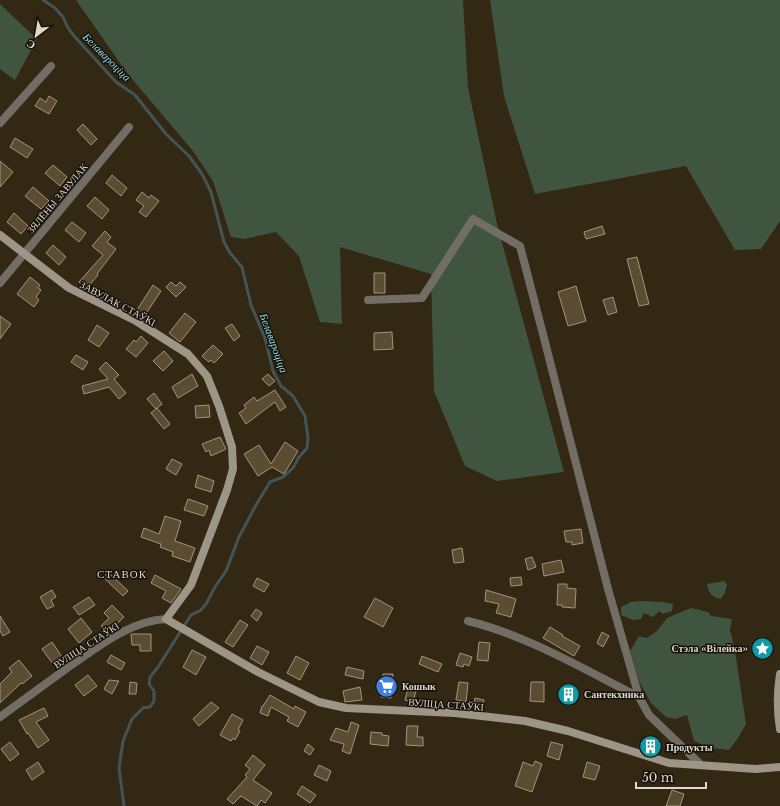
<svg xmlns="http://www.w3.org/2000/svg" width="780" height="806" viewBox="0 0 780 806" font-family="'Libre Baskerville',serif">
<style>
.green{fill:#40553f}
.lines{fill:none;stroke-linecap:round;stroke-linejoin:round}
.stream{stroke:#445455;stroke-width:3}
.building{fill:#5c4c32;stroke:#a2947e}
.street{stroke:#736e65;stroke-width:8}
.secondary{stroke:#9d9586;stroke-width:8}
.labels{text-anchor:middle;stroke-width:3;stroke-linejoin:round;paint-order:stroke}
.street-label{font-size:10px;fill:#dfd8cc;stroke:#161109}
.poi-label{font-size:10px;font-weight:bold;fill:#dfd8cc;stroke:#161109;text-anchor:start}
.water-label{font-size:11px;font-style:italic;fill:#94dcec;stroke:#161109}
.neighbourhood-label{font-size:11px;letter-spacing:1px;fill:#dfd8cc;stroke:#161109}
</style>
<rect width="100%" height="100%" fill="#332814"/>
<path class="green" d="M 76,0 L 463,0 L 468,88 L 497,224 L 564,472 L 497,481 L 465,466 L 434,391 L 431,274 L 340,247 L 342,324 L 320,322 L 299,256 L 276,232 L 244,239 L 231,237 L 213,181 L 193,151 L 127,73 Z
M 490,0 L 780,0 L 780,221 L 761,249 L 735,250 L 686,166 L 535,194 L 504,96 Z
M 0,4 L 37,39 L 15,80 L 0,69 Z
M 724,581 L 727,584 L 725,593 L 721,599 C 712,597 709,594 707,584 Z
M 642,601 L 663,602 L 673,604 L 672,611 L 663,614 L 659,611 L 653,617 L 644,613 L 641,619 L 633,620 L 621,615 L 621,607 L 631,602 Z
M 691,608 L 708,612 L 711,616 L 732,619 L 730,630 L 735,651 L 746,724 L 738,738 L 729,750 L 710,748 L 694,741 L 687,715 L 675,719 L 666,717 L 651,703 L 639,681 L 630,651 L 639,636 L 647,638 L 657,631 L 667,618 Z"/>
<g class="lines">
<path class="stream" d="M 43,0 L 55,8 L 63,17 L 68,28 L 75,37 L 116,82 L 135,95 L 166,134 L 189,156 L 202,174 L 211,192 L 224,242 L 230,253 L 242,267 L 251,305 L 265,338 L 273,371 L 281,386 L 293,396 L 305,416 L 308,438 L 307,448 L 299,457 L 293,468 L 283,477 L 270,482 L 256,505 L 239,537 L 226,571 L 215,587 L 206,604 L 201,610 L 191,615 L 158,667 L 150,677 L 149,684 L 154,691 L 154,701 L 150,707 L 143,708 L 132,719 L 123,741 L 119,768 L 124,806"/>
</g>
<path class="building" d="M 49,96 L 57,101 L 49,114 L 35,106 L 40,98 L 46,102 Z
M 83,124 L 97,139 L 91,145 L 77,130 Z
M 15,138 L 33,149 L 27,158 L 10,147 Z
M 0,161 L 13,172 L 0,187 Z
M 53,165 L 67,177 L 60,186 L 45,173 Z
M 112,175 L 127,188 L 121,196 L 106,183 Z
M 33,187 L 49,201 L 41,209 L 25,196 Z
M 142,192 L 149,198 L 151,195 L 159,201 L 146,217 L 139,212 L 144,206 L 136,200 Z
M 95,197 L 109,210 L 102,219 L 87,206 Z
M 14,213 L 28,226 L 21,234 L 7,222 Z
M 72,222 L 86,233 L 79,242 L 65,230 Z
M 602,226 L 605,234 L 586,239 L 584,232 Z
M 105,231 L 111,237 L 107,242 L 116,249 L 97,274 L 98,275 L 86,289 L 79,282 L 103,255 L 92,246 Z
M 53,245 L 66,257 L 59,265 L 46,253 Z
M 637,257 L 649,304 L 639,306 L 627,259 Z
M 374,273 L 385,273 L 385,293 L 374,293 Z
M 30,277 L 40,285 L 38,288 L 41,290 L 36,297 L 39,300 L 34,307 L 17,294 Z
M 171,282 L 176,286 L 180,282 L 186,287 L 176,297 L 166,287 Z
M 153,285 L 161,291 L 143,318 L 135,313 Z
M 576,286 L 586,321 L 568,326 L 558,292 Z
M 613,297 L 617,312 L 608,315 L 603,300 Z
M 185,313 L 196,322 L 180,342 L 169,333 Z
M 0,316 L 11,324 L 0,339 Z
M 232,324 L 240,336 L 234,341 L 225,328 Z
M 97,325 L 109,333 L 99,347 L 88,340 Z
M 392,332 L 393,349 L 374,350 L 374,333 Z
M 141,336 L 148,343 L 136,357 L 126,349 L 134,340 L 136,342 Z
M 213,345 L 223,354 L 214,363 L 211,360 L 209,362 L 202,356 Z
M 164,351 L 173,361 L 163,371 L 153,361 Z
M 76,355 L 88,362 L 83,370 L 71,362 Z
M 106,362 L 119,375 L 114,379 L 126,393 L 119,399 L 109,387 L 84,394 L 82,386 L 108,379 L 99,369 Z
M 192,374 L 198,386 L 178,398 L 172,387 Z
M 268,374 L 275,381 L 269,386 L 262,379 Z
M 275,390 L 286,407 L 280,411 L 275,402 L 246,424 L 239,413 L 246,408 L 244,405 L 254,397 L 257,401 Z
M 154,393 L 162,404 L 156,409 L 147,399 Z
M 209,405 L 210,417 L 196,418 L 195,406 Z
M 157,408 L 170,424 L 164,429 L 151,413 Z
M 220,437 L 226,449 L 211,456 L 209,450 L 206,452 L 202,444 Z
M 285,442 L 298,451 L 284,474 L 272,467 L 258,476 L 244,454 L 259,445 L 271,464 Z
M 172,459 L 182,464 L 176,475 L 166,469 Z
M 198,475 L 214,481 L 211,492 L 195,487 Z
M 188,499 L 208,506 L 204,516 L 184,510 Z
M 165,516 L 181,521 L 175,541 L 195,548 L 190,562 L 172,556 L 173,552 L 160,547 L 161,544 L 141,537 L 144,528 L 159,534 Z
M 581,529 L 583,543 L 572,545 L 572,542 L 566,542 L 564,531 Z
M 462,548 L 464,562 L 454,563 L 452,550 Z
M 532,557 L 536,567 L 528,570 L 525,559 Z
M 561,560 L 564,572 L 544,576 L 542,564 Z
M 108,572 L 128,591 L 123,596 L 103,577 Z
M 155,575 L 181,589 L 171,603 L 162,598 L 166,591 L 151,583 Z
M 521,577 L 522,585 L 511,586 L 510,578 Z
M 257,578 L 269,584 L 264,592 L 253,586 Z
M 558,584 L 567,584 L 567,588 L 576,589 L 575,608 L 562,607 L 562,605 L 557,605 Z
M 52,590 L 56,597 L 51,600 L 54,606 L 47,609 L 40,597 Z
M 486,590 L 516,599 L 511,617 L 496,613 L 499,604 L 485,601 Z
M 89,597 L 95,605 L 79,615 L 73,607 Z
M 375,598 L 393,608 L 383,627 L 364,617 Z
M 112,605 L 124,617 L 107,633 L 101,626 L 109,618 L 104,613 Z
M 256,609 L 262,613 L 257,621 L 251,616 Z
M 0,616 L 10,632 L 3,636 L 0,631 Z
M 81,618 L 92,632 L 79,643 L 68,629 Z
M 240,620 L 248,625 L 233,647 L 225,642 Z
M 550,627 L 563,635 L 562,636 L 580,646 L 574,656 L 543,638 Z
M 602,632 L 609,636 L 603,647 L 597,643 Z
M 131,634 L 151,634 L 151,651 L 140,651 L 140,645 L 132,645 Z
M 52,642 L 62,657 L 53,664 L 42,649 Z
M 479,642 L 490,643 L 488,661 L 477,660 Z
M 257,646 L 269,652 L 262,665 L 250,658 Z
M 192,650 L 206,657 L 196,675 L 183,667 Z
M 460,653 L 472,657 L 469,666 L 464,664 L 463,667 L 456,665 Z
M 111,655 L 125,663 L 121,670 L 107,662 Z
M 296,656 L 309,663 L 300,680 L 287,673 Z
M 422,656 L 442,664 L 438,672 L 419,664 Z
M 19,660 L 32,676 L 22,684 L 21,683 L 0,703 L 0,684 L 12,672 L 9,668 Z
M 347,667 L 364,671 L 363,679 L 345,675 Z
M 383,674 L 393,674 L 391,698 L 381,697 L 382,683 L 384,683 L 382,683 Z
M 88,675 L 97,686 L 84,696 L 75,685 Z
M 109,680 L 119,681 L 112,694 L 104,689 Z
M 130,682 L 137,683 L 136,694 L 129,694 Z
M 459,682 L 468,683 L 466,702 L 456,700 Z
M 531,682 L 544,682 L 544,702 L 530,701 Z
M 409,684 L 417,687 L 413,702 L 405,700 Z
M 574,685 L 579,690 L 562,703 L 558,697 Z
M 360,687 L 362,700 L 345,702 L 343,691 Z
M 270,695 L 294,709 L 295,706 L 306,712 L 298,727 L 287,721 L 289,717 L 271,707 L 268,716 L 260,713 L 262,706 L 263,706 Z
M 475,698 L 484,700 L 482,710 L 473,707 Z
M 211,702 L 219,708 L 199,726 L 193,719 Z
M 44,708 L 48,716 L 36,722 L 49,740 L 38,748 L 28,733 L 27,734 L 19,720 Z
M 232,714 L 243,720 L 238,730 L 240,731 L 235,740 L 233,738 L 231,741 L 220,735 Z
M 351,722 L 359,725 L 350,754 L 342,751 L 344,744 L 330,740 L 336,728 L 348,732 Z
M 407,726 L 418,726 L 417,737 L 423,737 L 423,746 L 406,745 Z
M 371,732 L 382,733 L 382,735 L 389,736 L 388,746 L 370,744 Z
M 10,742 L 19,754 L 10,761 L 1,749 Z
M 551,742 L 563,745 L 559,760 L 547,756 Z
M 308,744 L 314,749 L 310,755 L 304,751 Z
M 253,755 L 265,765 L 253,780 L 272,793 L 265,803 L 261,800 L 257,806 L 241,796 L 233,804 L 227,799 L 247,777 L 245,775 L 250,769 L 245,765 Z
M 535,761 L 542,764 L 532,792 L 515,786 L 523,762 L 533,766 Z
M 38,762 L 44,772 L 32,780 L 26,770 Z
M 587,762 L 600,766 L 595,780 L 583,777 Z
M 319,765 L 331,771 L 327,781 L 314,775 Z
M 302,786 L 316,795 L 310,803 L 297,794 Z
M 672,790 L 684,794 L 680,806 L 666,806 Z"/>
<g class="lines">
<path class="street" d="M 0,123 L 51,66
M 0,283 L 129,127
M 368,300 L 422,298 L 473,219 L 520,246 L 544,338 L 608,589 L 639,697 L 649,715 L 700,764
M 468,621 C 526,635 585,670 639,697
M 0,717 C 23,700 47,683 70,666 C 99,646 130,621 166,619"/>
<path class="secondary" d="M 0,235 L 69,288 L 136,321 L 188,354 L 207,376 L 219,406 L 232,447 L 233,469 L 227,490 L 191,585 L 166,619 L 258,672 L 319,702 L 346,708 L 455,713 L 525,721 L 568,731 L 669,763 L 756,769 L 780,767
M 780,674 C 777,693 777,711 780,729"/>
</g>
<defs>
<symbol id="sight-disc" viewBox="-11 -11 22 22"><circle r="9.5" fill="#0f9aa8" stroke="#161109"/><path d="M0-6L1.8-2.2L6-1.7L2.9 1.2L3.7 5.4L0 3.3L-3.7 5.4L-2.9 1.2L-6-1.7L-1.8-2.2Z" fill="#fff"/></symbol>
<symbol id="supermarket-disc" viewBox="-11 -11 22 22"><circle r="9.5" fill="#3f7fe0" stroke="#161109"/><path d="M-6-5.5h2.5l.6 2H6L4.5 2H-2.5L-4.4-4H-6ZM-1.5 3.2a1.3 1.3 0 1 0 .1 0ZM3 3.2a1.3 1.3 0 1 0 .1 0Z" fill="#fff"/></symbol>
<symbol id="building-disc" viewBox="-11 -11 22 22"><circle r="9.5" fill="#0f9aa8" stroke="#161109"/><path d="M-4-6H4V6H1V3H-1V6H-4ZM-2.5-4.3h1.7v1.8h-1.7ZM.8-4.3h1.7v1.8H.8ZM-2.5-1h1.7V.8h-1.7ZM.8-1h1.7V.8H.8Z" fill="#fff"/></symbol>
</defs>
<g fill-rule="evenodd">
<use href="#sight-disc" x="750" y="636" width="25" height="25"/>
<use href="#supermarket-disc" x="374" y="674" width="25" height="25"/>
<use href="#building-disc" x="556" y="682" width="25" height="25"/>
<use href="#building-disc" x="638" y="734" width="25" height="25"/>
</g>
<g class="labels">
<g class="street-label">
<text transform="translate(57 198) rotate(-50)" y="4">ЗЯЛЁНЫ ЗАВУЛАК</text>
<text transform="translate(118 303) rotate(28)" y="4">ЗАВУЛАК СТАЎКІ</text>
<text transform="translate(86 645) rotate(-33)" y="4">ВУЛІЦА СТАЎКІ</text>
<text transform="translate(446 704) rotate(4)" y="4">ВУЛІЦА СТАЎКІ</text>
</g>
<g class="poi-label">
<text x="748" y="652" text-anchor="end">Стэла «Вілейка»</text>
<text x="402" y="690">Кошык</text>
<text x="584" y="698">Сантекхника</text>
<text x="666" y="751">Продукты</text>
</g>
<g class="water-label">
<text transform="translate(107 57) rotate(45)" y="4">Белавароціца</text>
<text transform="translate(274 343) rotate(70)" y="4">Белавароціца</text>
</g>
<g class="neighbourhood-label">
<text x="122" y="578">СТАВОК</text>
</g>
</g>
<g transform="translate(36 36) rotate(211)" stroke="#161109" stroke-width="3" paint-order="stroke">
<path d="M0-3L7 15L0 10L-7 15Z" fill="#dfd8cc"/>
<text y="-6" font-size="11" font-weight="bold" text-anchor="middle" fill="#dfd8cc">С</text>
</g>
<path d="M636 782v6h70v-6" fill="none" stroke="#dfd8cc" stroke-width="2"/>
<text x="642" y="782" font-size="12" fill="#dfd8cc" stroke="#161109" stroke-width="3" paint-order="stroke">50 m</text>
</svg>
